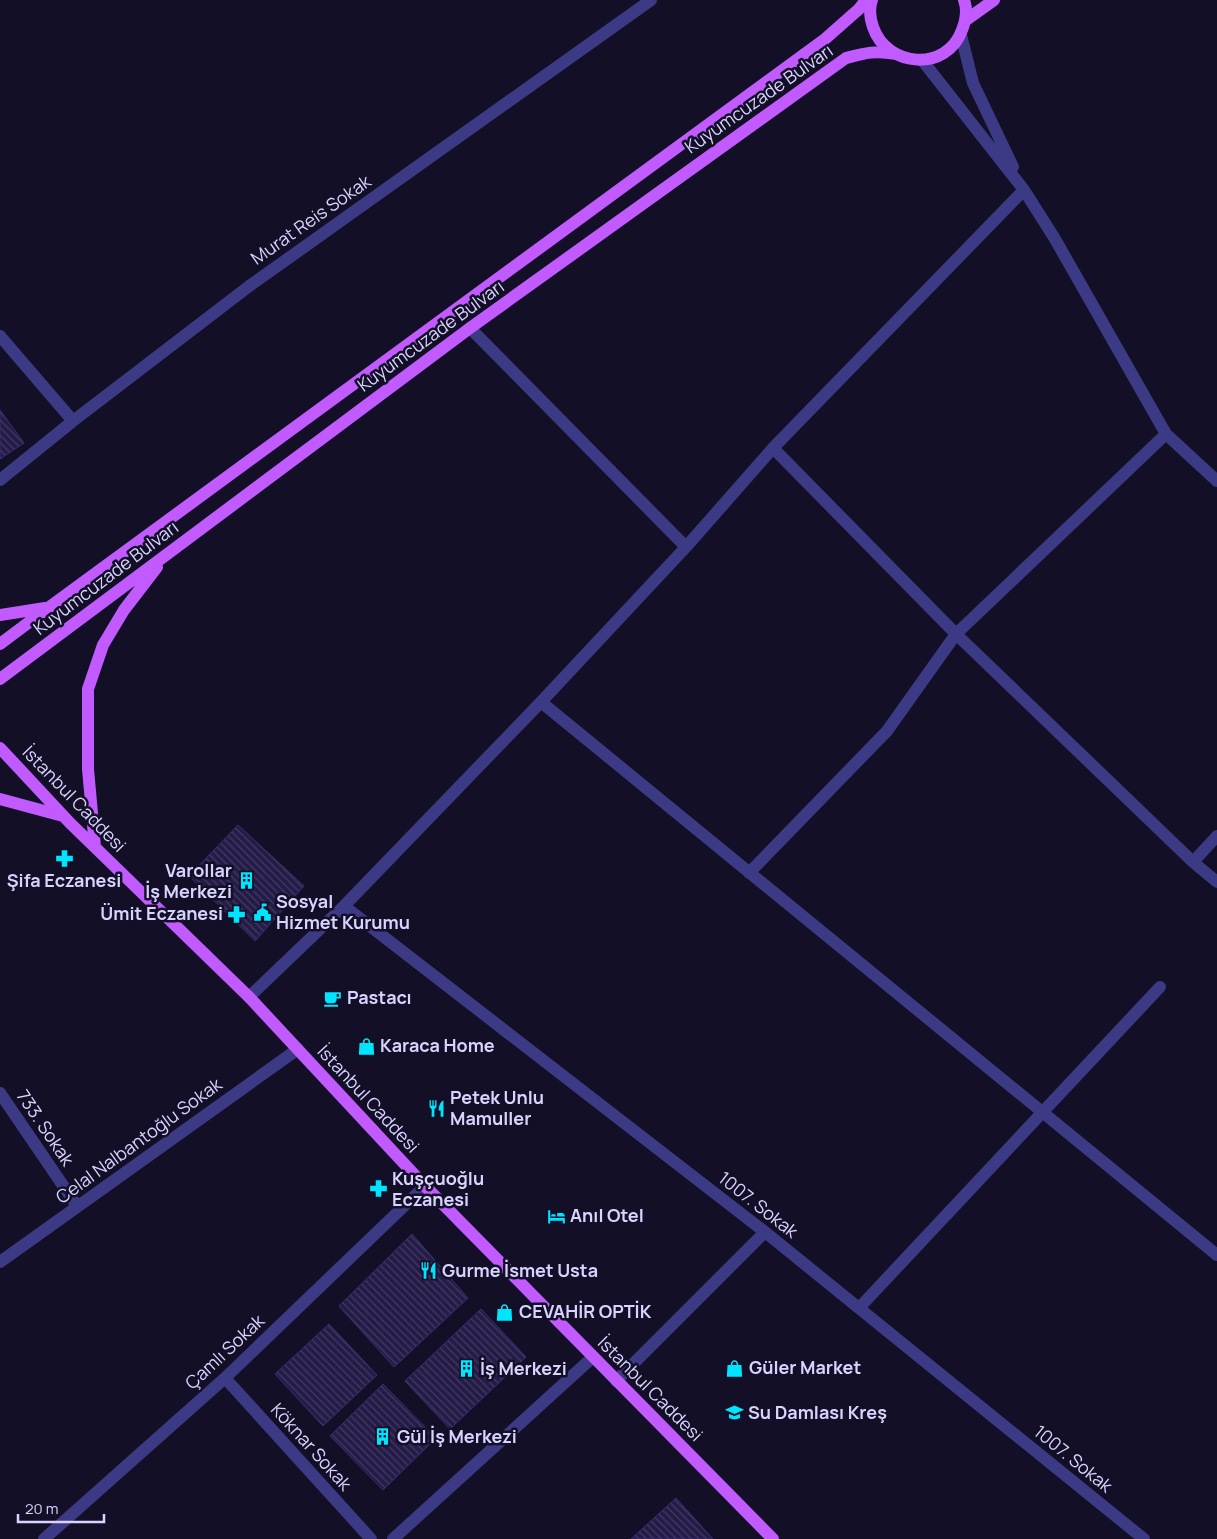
<svg xmlns="http://www.w3.org/2000/svg" width="1217" height="1539" viewBox="0 0 1217 1539" font-family="Manrope,sans-serif">
<style>
.building{fill:url(#building-back-hatch);stroke:#3b2d73}
.lines{fill:none;stroke-linecap:round;stroke-linejoin:round}
.minor{stroke:#3d3a85;stroke-width:12}
.major{stroke:#c25bff;stroke-width:12}
.labels{text-anchor:middle;stroke-width:5;stroke-linejoin:round;paint-order:stroke}
.street-label{font-size:18px;fill:#d9d4ff;stroke:#130f26}
.poi-label{font-size:18px;font-weight:bold;fill:#d9d4ff;stroke:#130f26;text-anchor:start}
</style>
<defs>
<pattern id="building-back-hatch" width="6" height="6" patternUnits="userSpaceOnUse" patternTransform="scale(1.25)"><rect width="6" height="6" fill="#241b47"/><path d="M-1 5l2 2M0 0l6 6M5-1l2 2" fill="none" stroke="#433b63"/></pattern>
</defs>
<rect width="100%" height="100%" fill="#130f26"/>
<path class="building" d="M 0,410 L 24,443 L 0,459 Z
M 238,825 L 304,886 L 255,941 L 189,876 Z
M 412,1234 L 468,1298 L 394,1367 L 339,1306 Z
M 481,1309 L 526,1357 L 450,1429 L 405,1381 Z
M 329,1324 L 377,1375 L 323,1426 L 275,1374 Z
M 383,1384 L 436,1438 L 383,1490 L 330,1436 Z
M 676,1498 L 713,1539 L 631,1539 Z"/>
<g class="lines">
<path class="minor" d="M 961,35 L 973,83 L 1013,167
M 922,60 L 1024,190 L 1055,239 L 1166,434 L 1217,481
M 470,328 L 686,547
M 0,336 L 73,421
M 773,448 L 956,634 L 1166,434
M 0,480 L 73,421 L 248,287 L 651,0
M 541,702 L 1217,1255
M 1193,862 L 1217,836
M 749,873 L 887,731 L 956,634 L 1193,862 L 1217,882
M 344,906 L 765,1232 L 1144,1539
M 249,997 L 344,906 L 541,702 L 686,547 L 773,448 L 1024,190
M 0,1093 L 77,1206
M 0,1262 L 298,1049
M 859,1308 L 1160,987
M 225,1378 L 371,1539
M 616,1381 L 765,1232
M 44,1539 L 225,1378 L 425,1186
M 393,1539 L 593,1357"/>
<path class="major" d="M 872,0 C 869,8 870,18 873,27 C 887,68 947,72 962,30 C 966,20 968,11 964,0
M 966,20 L 994,0
M 0,615 L 45,608
M 0,644 L 48,608 L 825,39 L 859,9 L 866,0
M 0,679 L 470,328 L 846,58 C 865,53 876,50 895,54
M 0,748 L 70,823 L 249,997 L 425,1186 L 773,1539
M 0,799 L 63,816
M 95,847 L 88,769 L 88,689 L 103,645 L 124,610 L 157,567"/>
</g>
<defs>
<symbol id="pharmacy-bare" viewBox="-9 -9 18 18"><path d="M-2-6h4v4h4v4h-4v4h-4v-4h-4v-4h4Z" fill="#00e5ff" stroke="#130f26" stroke-width="2.5" paint-order="stroke"/></symbol>
<symbol id="building-bare" viewBox="-9 -9 18 18"><path d="M-4-6H4V6H1V3H-1V6H-4ZM-2.5-4.3h1.7v1.8h-1.7ZM.8-4.3h1.7v1.8H.8ZM-2.5-1h1.7V.8h-1.7ZM.8-1h1.7V.8H.8Z" fill="#00e5ff" stroke="#130f26" stroke-width="2.5" paint-order="stroke"/></symbol>
<symbol id="civic-bare" viewBox="-9 -9 18 18"><path d="M-.6-6.5H3V-4.5H.6V-3L4-1V1h2V6H-6V1h2V-1L-.6-3ZM-1.2 2.5V6h2.4V2.5Z" fill="#00e5ff" stroke="#130f26" stroke-width="2.5" paint-order="stroke"/></symbol>
<symbol id="cafe-bare" viewBox="-9 -9 18 18"><path d="M-5.5-4.5H6V0H3Q3 3.5 0 3.5H-2.5Q-5.5 3.5-5.5 0ZM3-3.2v2h1.7v-2ZM-6 4.5H4V6H-6Z" fill="#00e5ff" stroke="#130f26" stroke-width="2.5" paint-order="stroke"/></symbol>
<symbol id="shop-bare" viewBox="-9 -9 18 18"><path d="M-5-2.5h2.3a2.7 3.5 0 0 1 5.4 0H5L5.5 6h-11ZM-1.5-2.5h3a1.5 2.3 0 0 0-3 0Z" fill="#00e5ff" stroke="#130f26" stroke-width="2.5" paint-order="stroke"/></symbol>
<symbol id="restaurant-bare" viewBox="-9 -9 18 18"><path d="M-5-6h1v4h1v-4h1v4h1v-4h1v5L-1.5 .5V6h-2V.5L-5-1ZM5-6V6H3V1.5H1.5Q1.5-4 5-6Z" fill="#00e5ff" stroke="#130f26" stroke-width="2.5" paint-order="stroke"/></symbol>
<symbol id="hotel-bare" viewBox="-9 -9 18 18"><path d="M-6-4.5h1.5V1H6V5H4.5V3h-9V5H-6ZM-4 0a1.8 1.8 0 1 1 3.6 0ZM.5 0V-2.5h3Q6-2.5 6 0Z" fill="#00e5ff" stroke="#130f26" stroke-width="2.5" paint-order="stroke"/></symbol>
<symbol id="school-bare" viewBox="-9 -9 18 18"><path d="M0-5L7-2L0 1L-7-2ZM-4 1L0 2.5L4 1V4Q0 6-4 4Z" fill="#00e5ff" stroke="#130f26" stroke-width="2.5" paint-order="stroke"/></symbol>
</defs>
<g fill-rule="evenodd">
<use href="#pharmacy-bare" x="52" y="846" width="25" height="25"/>
<use href="#building-bare" x="234" y="868" width="25" height="25"/>
<use href="#civic-bare" x="250" y="900" width="25" height="25"/>
<use href="#pharmacy-bare" x="224" y="902" width="25" height="25"/>
<use href="#cafe-bare" x="320" y="986" width="25" height="25"/>
<use href="#shop-bare" x="354" y="1034" width="25" height="25"/>
<use href="#restaurant-bare" x="424" y="1096" width="25" height="25"/>
<use href="#pharmacy-bare" x="366" y="1176" width="25" height="25"/>
<use href="#hotel-bare" x="544" y="1204" width="25" height="25"/>
<use href="#restaurant-bare" x="416" y="1258" width="25" height="25"/>
<use href="#shop-bare" x="492" y="1300" width="25" height="25"/>
<use href="#shop-bare" x="722" y="1356" width="25" height="25"/>
<use href="#building-bare" x="454" y="1356" width="25" height="25"/>
<use href="#school-bare" x="722" y="1400" width="25" height="25"/>
<use href="#building-bare" x="370" y="1424" width="25" height="25"/>
</g>
<g class="labels">
<g class="street-label">
<text transform="translate(759 99) rotate(-35)" y="6">Kuyumcuzade Bulvarı</text>
<text transform="translate(311 220) rotate(-35)" y="6">Murat Reis Sokak</text>
<text transform="translate(431 336) rotate(-36)" y="6">Kuyumcuzade Bulvarı</text>
<text transform="translate(106 578) rotate(-37)" y="6">Kuyumcuzade Bulvarı</text>
<text transform="translate(74 799) rotate(46)" y="6">İstanbul Caddesi</text>
<text transform="translate(368 1099) rotate(47)" y="6">İstanbul Caddesi</text>
<text transform="translate(45 1128) rotate(56)" y="6">733. Sokak</text>
<text transform="translate(139 1141) rotate(-36)" y="6">Celal Nalbantoğlu Sokak</text>
<text transform="translate(758 1205) rotate(38)" y="6">1007. Sokak</text>
<text transform="translate(225 1352) rotate(-43)" y="6">Çamlı Sokak</text>
<text transform="translate(650 1389) rotate(45)" y="6">İstanbul Caddesi</text>
<text transform="translate(311 1447) rotate(48)" y="6">Köknar Sokak</text>
<text transform="translate(1073 1459) rotate(39)" y="6">1007. Sokak</text>
</g>
<g class="poi-label">
<text x="232" y="877" text-anchor="end">Varollar<tspan x="232" dy="21">İş Merkezi</tspan></text>
<text x="64" y="887" text-anchor="middle">Şifa Eczanesi</text>
<text x="276" y="908">Sosyal<tspan x="276" dy="21">Hizmet Kurumu</tspan></text>
<text x="223" y="920" text-anchor="end">Ümit Eczanesi</text>
<text x="347" y="1004">Pastacı</text>
<text x="380" y="1052">Karaca Home</text>
<text x="450" y="1104">Petek Unlu<tspan x="450" dy="21">Mamuller</tspan></text>
<text x="392" y="1185">Kuşçuoğlu<tspan x="392" dy="21">Eczanesi</tspan></text>
<text x="570" y="1222">Anıl Otel</text>
<text x="442" y="1277">Gurme İsmet Usta</text>
<text x="519" y="1318">CEVAHİR OPTİK</text>
<text x="749" y="1374">Güler Market</text>
<text x="480" y="1375">İş Merkezi</text>
<text x="748" y="1419">Su Damlası Kreş</text>
<text x="397" y="1443">Gül İş Merkezi</text>
</g>
</g>
<path d="M18 1514v8h86v-8" fill="none" stroke="#d9d4ff" stroke-width="2.5"/>
<text x="25" y="1514" font-size="15" fill="#d9d4ff" stroke="#130f26" stroke-width="4" paint-order="stroke">20 m</text>
</svg>
